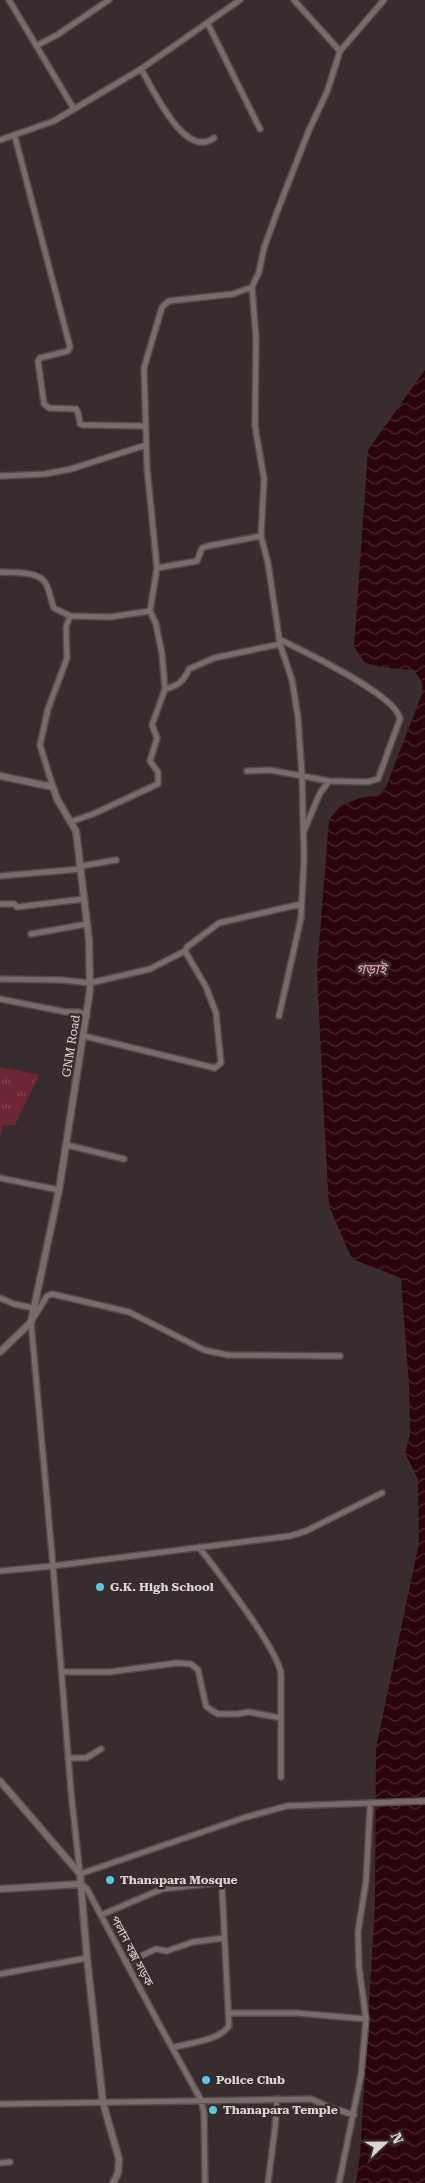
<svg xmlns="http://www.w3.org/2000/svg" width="425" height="2183" viewBox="0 0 425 2183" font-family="'Roboto Serif','Noto Sans Bengali',serif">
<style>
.park{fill:url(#park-tufts)}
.water{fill:url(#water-waves)}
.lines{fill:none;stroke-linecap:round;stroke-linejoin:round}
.minor-casing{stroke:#55494b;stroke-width:8}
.tertiary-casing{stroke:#55494b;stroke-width:9}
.minor{stroke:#796a6b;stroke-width:5}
.tertiary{stroke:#796a6b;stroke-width:6}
.poi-dot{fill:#54cadd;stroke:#392c2e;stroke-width:2}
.labels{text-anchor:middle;stroke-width:5;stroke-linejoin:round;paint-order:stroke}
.street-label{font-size:12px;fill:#dcd3d4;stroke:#392c2e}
.poi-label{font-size:12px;font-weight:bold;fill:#dcd3d4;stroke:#392c2e;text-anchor:start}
.water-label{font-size:14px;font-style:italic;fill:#f1abb4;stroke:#392c2e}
</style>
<defs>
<pattern id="park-tufts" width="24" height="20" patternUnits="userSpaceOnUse" patternTransform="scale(1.25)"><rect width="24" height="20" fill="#6c2634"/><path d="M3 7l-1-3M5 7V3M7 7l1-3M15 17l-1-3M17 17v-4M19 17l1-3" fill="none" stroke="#804550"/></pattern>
<pattern id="water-waves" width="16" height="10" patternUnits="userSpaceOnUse" patternTransform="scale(1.25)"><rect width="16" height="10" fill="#2b040d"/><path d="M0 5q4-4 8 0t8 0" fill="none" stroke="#49282f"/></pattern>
</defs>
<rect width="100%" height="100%" fill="#392c2e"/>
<path class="park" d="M 0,1067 L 39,1075 L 15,1125 L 3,1125 L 0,1136 Z"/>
<path class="water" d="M 425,370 L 425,2183 L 356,2183 L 360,2155 L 375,1904 L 376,1748 L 419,1543 L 418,1479 L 405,1453 L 410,1435 L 409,1386 L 401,1278 L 352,1259 L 329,1206 L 324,1118 L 317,970 L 329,820 L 340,806 L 360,798 L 378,795 L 386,787 L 423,691 L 421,681 L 414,670 L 386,668 L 365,663 L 354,647 L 368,450 Z"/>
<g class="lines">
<defs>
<path id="minor" d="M 9,0 L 74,109
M 294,0 L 340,51
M 208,24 L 260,129
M 36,46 L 57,35 L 109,0
M 141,69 C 153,89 185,160 214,138
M 15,137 L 70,347 L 68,351 L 40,358 L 38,361 L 44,404 L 49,408 L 76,409 L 78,412 L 80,424 L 83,425 L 145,426
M 0,140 L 54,121 L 141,69 L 240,0
M 0,476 L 45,474 L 71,469 L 146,445
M 157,568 L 197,561 L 202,548 L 208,546 L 261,536
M 0,572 C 13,573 35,571 44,581 C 50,588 50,600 54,608 L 70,616 L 110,617 L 150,611
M 279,639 C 303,651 397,695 400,719 L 378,779 L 367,782 L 329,781 L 320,793 L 304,831
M 165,689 C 178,686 184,681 189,669 L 214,658 L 280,644
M 247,771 L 270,770 L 329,781
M 53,787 L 40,745 L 48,709 L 67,658 L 66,627 L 70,616
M 70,822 L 93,814 L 158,784 L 158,772 L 150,761 L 157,738 L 152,725 L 165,689 L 162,654 L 156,624 L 150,611 L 157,568 L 147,468 L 144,368 L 162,307 L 169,301 L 233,294 L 252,287
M 81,866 L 116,860
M 0,876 L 81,869
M 0,904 L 14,904 L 17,907 L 84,899
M 31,934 L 87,924
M 0,979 L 62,980 L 90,983 L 150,969 L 185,951 L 187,947 L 219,923 L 301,904
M 0,999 L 66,1012 L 79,1012 L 87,1016
M 279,1016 L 301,918 L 304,858 L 302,775 L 298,717 L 292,680 L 280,644 L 268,563 L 261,536 L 264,479 L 255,426 L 256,338 L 252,287 L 259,272 L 264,248 L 277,212 L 309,130 L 327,92 L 340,51 L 384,0
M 84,1036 L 215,1068 L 221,1063 L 216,1013 L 206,987 L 185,951
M 67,1145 L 124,1159
M 0,1178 L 59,1190
M 0,1298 L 14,1304 L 34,1308
M 340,1356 L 228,1355 L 204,1350 L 129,1312 L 52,1294 L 47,1296 L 31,1322 L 53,1566 L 71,1792 L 80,1874 L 243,1818 L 287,1806 L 425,1801
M 199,1547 C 216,1570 280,1651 281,1675 L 281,1777
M 0,1571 L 53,1566 L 290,1536 L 306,1531 L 382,1493
M 62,1672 L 109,1672 L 177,1663 L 191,1664 L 198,1670 L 206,1706 L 211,1710 L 218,1714 L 237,1714 L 249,1712 L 281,1718
M 68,1758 L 86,1758 L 101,1749
M 81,1884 L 87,1889 L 159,2024 L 201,2100 L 204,2113 L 205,2183
M 101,1915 L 162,1889 L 216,1883 L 222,1887 L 229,2026 C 217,2042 190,2042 172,2048
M 126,1963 L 156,1949 L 167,1951 L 193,1942 L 224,1938
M 0,1974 L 87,1958
M 228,2013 L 296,2013 L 366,2019
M 0,2104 L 311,2099 L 329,2107 L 354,2115
M 0,2163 L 10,2162
M 268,2183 L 275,2128 L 277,2099
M 339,2183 L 361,2075 L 366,2019 L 359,1967 L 358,1932 L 366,1881 L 370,1808"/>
<path id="tertiary" d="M 0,776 L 53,787 L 57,799 L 76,831 L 89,940 L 90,990 L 59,1190 L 31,1322 L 0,1352
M 0,1781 L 80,1874 L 87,1958 L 103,2103 L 119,2159 L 118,2173 L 113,2183
M 0,1889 L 81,1884"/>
</defs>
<use href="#minor" class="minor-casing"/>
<use href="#tertiary" class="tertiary-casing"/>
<use href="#minor" class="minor"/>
<use href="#tertiary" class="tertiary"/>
</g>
<g class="poi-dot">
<circle cx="100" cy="1587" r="5"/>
<circle cx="110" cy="1880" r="5"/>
<circle cx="206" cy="2080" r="5"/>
<circle cx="213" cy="2110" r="5"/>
</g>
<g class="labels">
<g class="street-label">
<text transform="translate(71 1046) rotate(-81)" y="4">GNM Road</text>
<text transform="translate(132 1951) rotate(62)" y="4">পলান বক্স সড়ক</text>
</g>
<g class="poi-label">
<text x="110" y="1591">G.K. High School</text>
<text x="120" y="1884">Thanapara Mosque</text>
<text x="216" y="2084">Police Club</text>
<text x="223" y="2114">Thanapara Temple</text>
</g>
<g class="water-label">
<text x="371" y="974">গড়াই</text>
</g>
</g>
<g transform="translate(385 2143) rotate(68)" stroke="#392c2e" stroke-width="4" paint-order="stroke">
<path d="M0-4L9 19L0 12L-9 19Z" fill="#dcd3d4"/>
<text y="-8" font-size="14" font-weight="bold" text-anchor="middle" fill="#dcd3d4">N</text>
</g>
</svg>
